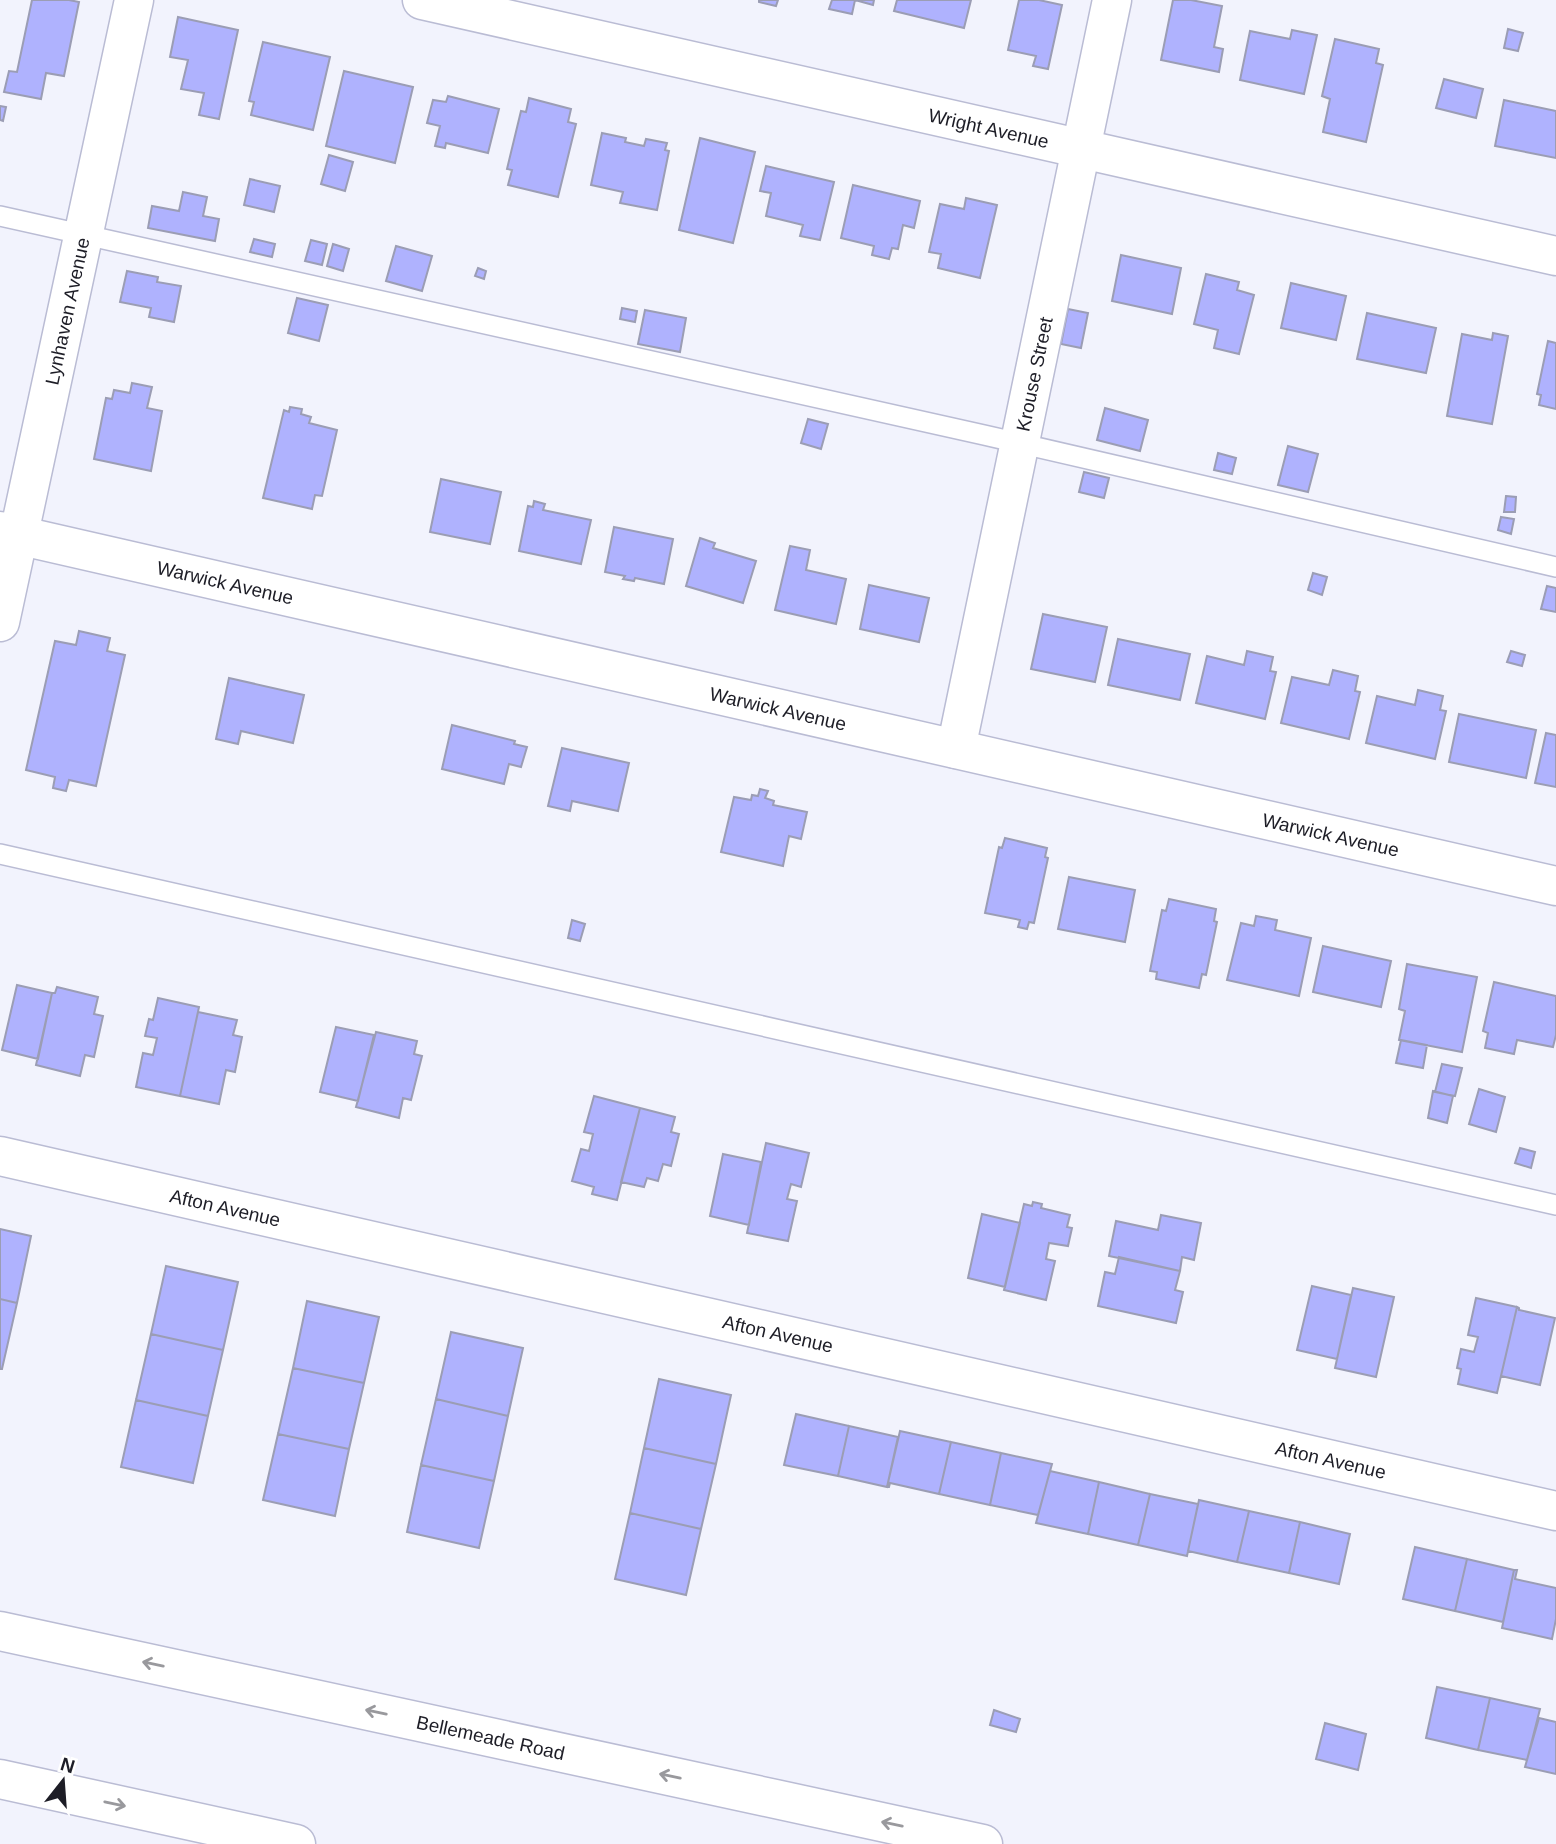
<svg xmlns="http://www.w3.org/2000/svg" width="1556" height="1844" viewBox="0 0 1556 1844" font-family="Helvetica,sans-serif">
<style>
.building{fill:#afb2fe;stroke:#9b9db4;stroke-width:2}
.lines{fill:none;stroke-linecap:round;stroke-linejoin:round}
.service-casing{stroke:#babcd4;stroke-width:22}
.minor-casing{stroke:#babcd4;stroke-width:41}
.secondary-casing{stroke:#babcd4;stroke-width:41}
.service{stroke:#fff;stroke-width:19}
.minor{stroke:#fff;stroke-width:38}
.secondary{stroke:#fff;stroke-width:38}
.oneway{stroke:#99999d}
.labels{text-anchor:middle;stroke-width:7;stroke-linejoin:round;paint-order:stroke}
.street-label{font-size:19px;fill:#1d1d26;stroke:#fff}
</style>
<rect width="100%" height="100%" fill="#f2f3fd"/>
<path class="building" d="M 32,0 L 69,0 L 79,2 L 64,76 L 46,73 L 41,99 L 4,92 L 9,71 L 17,72 Z
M 759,0 L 778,0 L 776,6 L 759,2 Z
M 832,0 L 874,0 L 873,5 L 855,0 L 852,14 L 829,9 Z
M 897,0 L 971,0 L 964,28 L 894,11 Z
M 1019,0 L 1039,0 L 1062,5 L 1048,69 L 1033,66 L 1036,56 L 1008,50 Z
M 1173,0 L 1191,0 L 1222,6 L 1214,47 L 1223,49 L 1219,72 L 1161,60 Z
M 178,17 L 238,30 L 219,119 L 199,115 L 204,93 L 181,89 L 188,60 L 170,57 Z
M 1508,29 L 1523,33 L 1518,51 L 1504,48 Z
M 1292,30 L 1317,35 L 1304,94 L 1240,80 L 1250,31 L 1290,39 Z
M 1335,39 L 1379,49 L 1376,63 L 1383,65 L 1366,142 L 1323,132 L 1330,99 L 1322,96 Z
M 263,42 L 330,57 L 313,130 L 251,115 L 254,102 L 249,101 Z
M 344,71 L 413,87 L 395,163 L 326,146 Z
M 1444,79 L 1483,89 L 1476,118 L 1436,108 Z
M 448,96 L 499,109 L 488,153 L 446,143 L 445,148 L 435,146 L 440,126 L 427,123 L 433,100 L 446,102 Z
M 529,98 L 571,109 L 568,122 L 576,124 L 558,197 L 508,185 L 512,170 L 507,169 L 521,111 L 526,112 Z
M 1504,100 L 1556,111 L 1556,158 L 1495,146 Z
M 0,106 L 6,107 L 3,121 L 0,120 Z
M 602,133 L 626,138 L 625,142 L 644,146 L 646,139 L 667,143 L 665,150 L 669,151 L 657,210 L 620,203 L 623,192 L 591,185 Z
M 700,138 L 755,152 L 733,243 L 679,230 Z
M 329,155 L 353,162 L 345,191 L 321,184 Z
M 766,166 L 834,182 L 820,240 L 800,236 L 803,225 L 766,216 L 771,193 L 760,191 Z
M 250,179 L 280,186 L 274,212 L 244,205 Z
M 853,185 L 920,201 L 914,228 L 903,225 L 898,249 L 892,248 L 889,259 L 872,255 L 874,246 L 841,238 Z
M 183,192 L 207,197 L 203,216 L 219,219 L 215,241 L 148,228 L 152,206 L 179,211 Z
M 966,198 L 997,205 L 980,278 L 938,268 L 941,254 L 929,252 L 940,204 L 964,209 Z
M 254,239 L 275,244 L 272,257 L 250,252 Z
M 311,240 L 327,244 L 322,265 L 305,261 Z
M 333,244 L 349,249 L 343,271 L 327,266 Z
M 396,246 L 432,256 L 422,291 L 386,281 Z
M 1121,255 L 1181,268 L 1172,314 L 1112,301 Z
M 478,268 L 486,271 L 484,279 L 475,276 Z
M 127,271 L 158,277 L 157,282 L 181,286 L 174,322 L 149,317 L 151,308 L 120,302 Z
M 1206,274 L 1239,282 L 1237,290 L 1254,295 L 1239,354 L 1214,348 L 1218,330 L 1194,324 Z
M 1291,283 L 1346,296 L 1336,340 L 1281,328 Z
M 297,298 L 328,305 L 319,341 L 288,333 Z
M 622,308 L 637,311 L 635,322 L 620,319 Z
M 1068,309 L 1088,313 L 1081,348 L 1061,344 Z
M 645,310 L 686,318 L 680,352 L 638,344 Z
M 1367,313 L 1436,328 L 1426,373 L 1357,359 Z
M 1493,333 L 1508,336 L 1492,424 L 1447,416 L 1462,334 L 1492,340 Z
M 1548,341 L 1556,343 L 1556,409 L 1539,405 L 1541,395 L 1537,394 Z
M 132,383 L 152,387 L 147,408 L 162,411 L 151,471 L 94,459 L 106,398 L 112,399 L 114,390 L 130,393 Z
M 290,407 L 302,409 L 301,414 L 311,417 L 309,423 L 337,430 L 322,496 L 315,495 L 312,509 L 263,498 L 284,410 L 289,412 Z
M 1105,408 L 1148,420 L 1140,451 L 1097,440 Z
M 808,419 L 828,424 L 821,449 L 801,443 Z
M 1288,446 L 1318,454 L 1308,492 L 1278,485 Z
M 1218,453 L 1236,458 L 1232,474 L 1214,470 Z
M 1084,472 L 1109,478 L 1104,498 L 1079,492 Z
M 441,479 L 501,492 L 490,544 L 430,532 Z
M 1506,496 L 1516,497 L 1515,512 L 1504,512 Z
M 534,501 L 545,504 L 543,510 L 591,520 L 581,564 L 519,551 L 528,506 L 533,507 Z
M 1501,517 L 1514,519 L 1511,534 L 1498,530 Z
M 614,527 L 673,539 L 664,584 L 635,578 L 634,581 L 623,579 L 625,576 L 605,572 Z
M 700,538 L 715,543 L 713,548 L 756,561 L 743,603 L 686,586 Z
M 790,546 L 810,550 L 806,570 L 846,579 L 836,624 L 775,610 Z
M 1313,573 L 1327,577 L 1322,595 L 1308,590 Z
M 869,585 L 929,598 L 919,642 L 860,629 Z
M 1547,586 L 1556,588 L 1556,612 L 1541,609 Z
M 1043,614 L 1107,627 L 1095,682 L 1031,669 Z
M 79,631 L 110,638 L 107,651 L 125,655 L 96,786 L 69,780 L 66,791 L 53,788 L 55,777 L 26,770 L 55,641 L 76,645 Z
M 1118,639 L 1190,654 L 1180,700 L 1108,685 Z
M 1247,651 L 1273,657 L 1270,671 L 1276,672 L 1265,719 L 1196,703 L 1207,656 L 1244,665 Z
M 1511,651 L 1525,655 L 1522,666 L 1507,662 Z
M 1333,670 L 1358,676 L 1355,691 L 1360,692 L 1349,739 L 1281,723 L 1292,677 L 1329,685 Z
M 229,678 L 304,695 L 293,743 L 241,731 L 238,744 L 216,739 Z
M 1418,690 L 1443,696 L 1440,710 L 1446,711 L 1435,759 L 1366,743 L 1377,696 L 1415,705 Z
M 1459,714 L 1536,730 L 1526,778 L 1449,762 Z
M 452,725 L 515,741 L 514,744 L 527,747 L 521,767 L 509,764 L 504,784 L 442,769 Z
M 1546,733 L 1556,735 L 1556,787 L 1535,783 Z
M 562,748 L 629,763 L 618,811 L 572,801 L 570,811 L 548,806 Z
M 760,789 L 768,791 L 765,798 L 774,801 L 773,805 L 807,812 L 801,839 L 789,836 L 783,866 L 721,852 L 734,797 L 751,800 L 752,795 L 758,796 Z
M 1005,838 L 1047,848 L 1045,857 L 1048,858 L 1034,923 L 1029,922 L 1027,929 L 1018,927 L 1020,920 L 985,913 L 999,847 L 1002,848 Z
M 1069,877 L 1135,890 L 1125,942 L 1058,929 Z
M 1169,899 L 1216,909 L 1214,921 L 1217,922 L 1206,975 L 1202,974 L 1199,988 L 1156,979 L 1157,972 L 1150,971 L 1162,910 L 1166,911 Z
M 1256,916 L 1277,920 L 1275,930 L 1311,938 L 1299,996 L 1227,980 L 1241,923 L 1254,926 Z
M 572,920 L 585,924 L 580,941 L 568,938 Z
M 1323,946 L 1391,961 L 1381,1007 L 1313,992 Z
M 1407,964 L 1477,977 L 1462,1052 L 1399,1040 L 1405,1011 L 1399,1009 Z
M 1494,982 L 1556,996 L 1556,1035 L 1553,1047 L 1517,1040 L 1514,1054 L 1485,1048 L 1488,1033 L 1483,1031 Z
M 17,985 L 52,993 L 38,1059 L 2,1050 Z
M 57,987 L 98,997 L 94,1014 L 103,1016 L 94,1057 L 85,1055 L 80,1076 L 36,1065 L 52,993 L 55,993 Z
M 158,998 L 199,1007 L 180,1096 L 136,1087 L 143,1053 L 153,1055 L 157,1038 L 145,1036 L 149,1019 L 153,1020 Z
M 198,1012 L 237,1020 L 233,1035 L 242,1037 L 235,1072 L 226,1070 L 219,1104 L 180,1096 Z
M 336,1027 L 374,1035 L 358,1101 L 320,1092 Z
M 376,1032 L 417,1041 L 414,1054 L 422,1056 L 411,1100 L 403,1098 L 399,1118 L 356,1107 Z
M 1401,1040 L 1427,1045 L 1423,1068 L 1396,1063 Z
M 1442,1064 L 1462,1068 L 1455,1096 L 1435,1092 Z
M 1479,1089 L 1505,1097 L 1496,1132 L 1469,1124 Z
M 1433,1091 L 1453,1096 L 1447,1123 L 1428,1118 Z
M 594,1096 L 640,1108 L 617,1200 L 592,1194 L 594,1187 L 572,1181 L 581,1149 L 589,1151 L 593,1134 L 584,1132 Z
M 640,1108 L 675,1117 L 671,1132 L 679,1134 L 671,1166 L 663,1164 L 658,1181 L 647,1178 L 644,1187 L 621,1182 Z
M 766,1143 L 809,1153 L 801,1187 L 791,1184 L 787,1199 L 797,1201 L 788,1241 L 747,1233 Z
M 1520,1148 L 1535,1152 L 1531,1168 L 1515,1163 Z
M 723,1154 L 761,1162 L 749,1225 L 710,1216 Z
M 1033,1202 L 1042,1204 L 1041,1208 L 1070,1215 L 1067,1227 L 1072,1228 L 1068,1246 L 1049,1243 L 1046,1259 L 1055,1261 L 1046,1300 L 1004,1290 L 1024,1204 L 1032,1206 Z
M 982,1214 L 1020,1223 L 1005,1287 L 968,1278 Z
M 1161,1215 L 1201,1223 L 1194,1260 L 1182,1257 L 1180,1271 L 1109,1256 L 1116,1221 L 1158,1230 Z
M 0,1229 L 31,1236 L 17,1303 L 0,1299 Z
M 1119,1257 L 1180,1271 L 1175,1290 L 1183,1292 L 1176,1323 L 1098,1306 L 1105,1272 L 1115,1274 Z
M 166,1266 L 238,1282 L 223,1350 L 151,1334 Z
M 1312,1286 L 1351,1295 L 1337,1359 L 1297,1350 Z
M 1353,1288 L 1394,1297 L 1376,1377 L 1335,1368 Z
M 1476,1298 L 1517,1307 L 1497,1393 L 1458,1384 L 1461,1369 L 1457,1368 L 1461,1349 L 1474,1352 L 1478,1337 L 1468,1335 Z
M 0,1299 L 17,1303 L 2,1369 L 0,1369 Z
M 307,1301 L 379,1317 L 364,1383 L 293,1368 Z
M 1517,1307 L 1519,1308 L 1519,1310 L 1555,1318 L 1540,1385 L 1501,1376 Z
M 451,1332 L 523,1348 L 508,1416 L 436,1399 Z
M 151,1334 L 223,1350 L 208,1416 L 136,1400 Z
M 293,1368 L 364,1383 L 349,1449 L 278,1434 Z
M 659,1379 L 731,1395 L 716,1464 L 644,1448 Z
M 436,1399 L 508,1416 L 494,1481 L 421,1465 Z
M 136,1400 L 208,1416 L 193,1483 L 121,1467 Z
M 796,1414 L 849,1426 L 838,1476 L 784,1465 Z
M 849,1426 L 898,1437 L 887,1487 L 838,1476 Z
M 900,1431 L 951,1442 L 939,1494 L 890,1483 L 889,1487 L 887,1487 Z
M 278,1434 L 349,1449 L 335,1516 L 263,1500 Z
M 951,1442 L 1001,1453 L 990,1505 L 939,1494 Z
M 644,1448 L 716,1464 L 701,1529 L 630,1513 Z
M 1001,1453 L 1052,1464 L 1038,1515 L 990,1505 Z
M 421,1465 L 494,1481 L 479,1548 L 407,1532 Z
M 1050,1471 L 1099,1482 L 1088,1534 L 1036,1523 Z
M 1099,1482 L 1150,1494 L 1138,1545 L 1088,1534 Z
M 1150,1494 L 1198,1504 L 1187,1556 L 1138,1545 Z
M 1199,1500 L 1249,1511 L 1237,1562 L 1188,1551 Z
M 1249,1511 L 1300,1522 L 1289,1573 L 1237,1562 Z
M 630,1513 L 701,1529 L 686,1595 L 615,1579 Z
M 1300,1522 L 1350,1534 L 1339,1584 L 1289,1573 Z
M 1415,1547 L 1467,1559 L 1455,1611 L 1403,1599 Z
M 1467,1559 L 1514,1570 L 1503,1622 L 1455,1611 Z
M 1514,1570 L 1517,1570 L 1515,1579 L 1556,1588 L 1556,1619 L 1552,1639 L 1502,1628 Z
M 1437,1687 L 1490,1698 L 1478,1750 L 1426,1738 Z
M 1490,1698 L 1540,1709 L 1527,1760 L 1478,1750 Z
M 994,1710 L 1020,1719 L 1016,1732 L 990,1725 Z
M 1539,1718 L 1556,1722 L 1556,1774 L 1525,1767 Z
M 1325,1723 L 1366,1734 L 1358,1770 L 1316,1759 Z"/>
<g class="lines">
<defs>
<path id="service" d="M 0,216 L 984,435 L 1556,567
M 0,854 L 1556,1205"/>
<g id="minor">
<path id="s1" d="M 422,0 L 1556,256"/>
<path id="s2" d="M 0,531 L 1556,886"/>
<path id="s3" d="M 0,622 L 134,0"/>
<path id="s4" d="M 956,749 L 1112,0"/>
<path id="s5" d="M 0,1156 L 1556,1511"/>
</g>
<g id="secondary">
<path id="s6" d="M 0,1631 L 983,1844"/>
<path d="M 0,1779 L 296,1844"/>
</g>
</defs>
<use href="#service" class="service-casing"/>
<use href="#minor" class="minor-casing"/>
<use href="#secondary" class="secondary-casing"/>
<use href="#service" class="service"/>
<use href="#minor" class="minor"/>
<use href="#secondary" class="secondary"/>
</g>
<defs><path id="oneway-shaft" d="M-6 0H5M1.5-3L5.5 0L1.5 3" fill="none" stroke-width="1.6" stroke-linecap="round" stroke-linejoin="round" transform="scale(1.75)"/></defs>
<g class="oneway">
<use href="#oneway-shaft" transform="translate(153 1664) rotate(-168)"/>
<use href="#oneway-shaft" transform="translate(376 1712) rotate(-168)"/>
<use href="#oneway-shaft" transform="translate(670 1776) rotate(-168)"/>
<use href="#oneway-shaft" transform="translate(115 1804) rotate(12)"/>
<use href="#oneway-shaft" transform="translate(892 1824) rotate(-168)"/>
</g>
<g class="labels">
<g class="street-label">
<text dy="7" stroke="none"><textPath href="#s1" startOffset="581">Wright Avenue</textPath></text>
<text dy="7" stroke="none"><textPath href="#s3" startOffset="318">Lynhaven Avenue</textPath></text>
<text dy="7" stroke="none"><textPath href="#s4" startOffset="383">Krouse Street</textPath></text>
<text dy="7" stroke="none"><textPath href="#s2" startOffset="231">Warwick Avenue</textPath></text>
<text dy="7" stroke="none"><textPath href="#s2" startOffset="798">Warwick Avenue</textPath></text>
<text dy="7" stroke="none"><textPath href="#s2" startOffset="1365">Warwick Avenue</textPath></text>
<text dy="7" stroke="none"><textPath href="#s5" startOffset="231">Afton Avenue</textPath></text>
<text dy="7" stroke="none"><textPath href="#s5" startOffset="798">Afton Avenue</textPath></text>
<text dy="7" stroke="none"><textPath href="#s5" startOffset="1365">Afton Avenue</textPath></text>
<text dy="7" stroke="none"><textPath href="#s6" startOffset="502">Bellemeade Road</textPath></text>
</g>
</g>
<g transform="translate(63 1781) rotate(17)" stroke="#ffffff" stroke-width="5" paint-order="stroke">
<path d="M0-5L12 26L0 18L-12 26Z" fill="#1d1d26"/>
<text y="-10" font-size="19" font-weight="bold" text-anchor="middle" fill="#1d1d26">N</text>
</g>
</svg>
